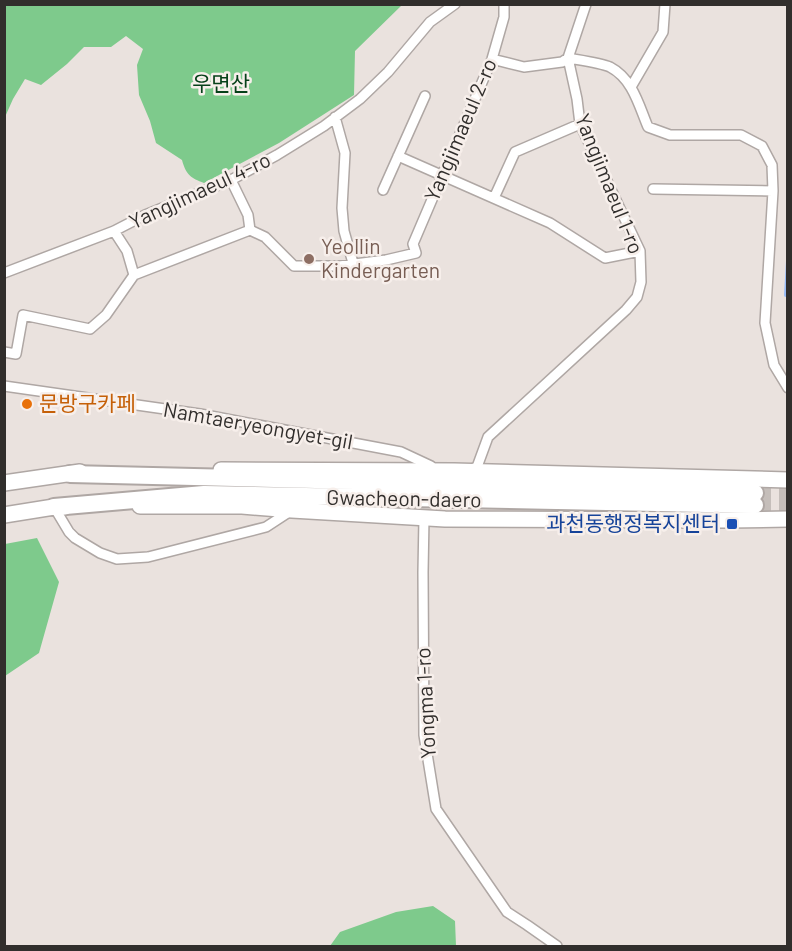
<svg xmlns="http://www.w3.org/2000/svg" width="792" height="951" viewBox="0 0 792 951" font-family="Barlow,'Noto Sans KR',sans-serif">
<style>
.forest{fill:#7eca8c}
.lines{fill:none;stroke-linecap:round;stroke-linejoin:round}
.stream{stroke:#98bcf7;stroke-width:4}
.highway-tunnel{stroke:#c5beba;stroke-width:16;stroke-dasharray:16 8;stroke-linecap:butt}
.street-casing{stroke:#afa7a4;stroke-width:12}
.primary-casing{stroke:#afa7a4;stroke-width:18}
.highway-casing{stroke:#afa7a4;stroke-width:20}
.street{stroke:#fff;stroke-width:9}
.primary{stroke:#fff;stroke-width:15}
.highway{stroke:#fff;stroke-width:16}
.education-dot{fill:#8d6e63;stroke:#f7efeb;stroke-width:2}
.food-dot{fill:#e8710a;stroke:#f7efeb;stroke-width:2}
.transit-dot{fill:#1a4fb4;stroke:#f7efeb;stroke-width:2}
.labels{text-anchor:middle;stroke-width:5;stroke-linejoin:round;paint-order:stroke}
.park-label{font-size:21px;fill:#064119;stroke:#f7efeb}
.street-label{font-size:21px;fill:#312e2c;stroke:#f7efeb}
.education-label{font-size:21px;fill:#785e54;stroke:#f7efeb;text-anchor:start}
.food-label{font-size:21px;fill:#c56008;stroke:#f7efeb;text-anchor:start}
.transit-label{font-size:21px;fill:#164399;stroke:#f7efeb;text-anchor:end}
</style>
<rect width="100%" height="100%" fill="#eae2de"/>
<path class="forest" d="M 5,4 L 402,4 L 402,5 L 355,51 L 354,95 L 279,143 L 204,183 C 191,178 186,175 182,160 L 156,143 L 150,121 L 139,95 L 137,65 L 143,49 L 126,36 L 111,47 L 84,47 L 67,64 L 41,85 L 25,79 L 13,99 L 5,117 Z
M 37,538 L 59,582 L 39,653 L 5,676 L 5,544 Z
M 433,906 L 455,921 L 456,946 L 330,946 L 340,932 L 396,912 Z"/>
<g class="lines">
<path class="stream" d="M 786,295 L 788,261"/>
<path class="highway-tunnel" d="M 755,493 L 788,493
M 755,505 L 788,505"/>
<defs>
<path id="street" d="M 492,59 L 524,67 L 562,62 L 568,58 C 579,60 601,63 610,67 C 633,79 639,106 648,127 L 670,135 L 741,135 L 762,146 L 772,165 L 773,191 L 765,323 L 774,365 L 788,388
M 631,87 L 663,32 L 665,4
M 335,117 L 345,153 L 342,208 L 344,231 L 353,263
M 398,156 L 550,223 L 605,258 L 640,251
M 231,180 L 248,215 L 250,230 L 265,237 L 294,266 L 339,266 L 386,260 L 416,253 L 413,244 L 492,59 L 504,17 L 504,4
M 653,189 L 773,191
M 383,190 L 425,96
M 494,198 L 515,152 L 580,124
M 4,273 L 114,231 L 145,215 L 231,180 L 277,155 L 324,126 L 360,99 L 388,72 L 430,22 L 455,4
M 134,275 L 250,230
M 4,352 L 16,354 L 23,315 L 90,329 L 106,315 L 134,275 L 127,251 L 114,231
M 4,386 L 200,414 L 401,452 L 431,466 L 433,469
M 469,470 L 477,467 L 488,437 L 626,310 L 637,297 L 641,282 L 640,251 L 580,124 L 577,99 L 568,58 L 586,4
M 54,507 L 69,532 L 75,538 L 100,553 L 117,559 L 148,557 L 266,527 L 292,510
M 424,518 L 423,572 L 424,735 L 436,809 L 507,912 L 527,925 L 557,946"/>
<path id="primary" d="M 221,470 L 454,471 L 788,480
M 4,483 L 80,472
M 140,506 L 242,506 L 292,510 L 445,519 L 729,520 L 788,519
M 4,515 L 54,507 L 65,507"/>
<path id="highway" d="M 70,474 L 480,484 L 755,493
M 54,507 L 204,494 L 755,505"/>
</defs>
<use href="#street" class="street-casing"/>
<use href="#primary" class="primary-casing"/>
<use href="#highway" class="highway-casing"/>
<use href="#street" class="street"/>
<use href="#primary" class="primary"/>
<use href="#highway" class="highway"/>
</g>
<circle class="education-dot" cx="309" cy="259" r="6"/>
<circle class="food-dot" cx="27" cy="404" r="6"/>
<rect class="transit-dot" x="726" y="518" width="12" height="12" rx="3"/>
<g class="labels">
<g class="park-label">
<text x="221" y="91">우면산</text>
</g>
<g class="street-label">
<text transform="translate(461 130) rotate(-67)" y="7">Yangjimaeul 2-ro</text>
<text transform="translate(609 184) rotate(68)" y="7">Yangjimaeul 1-ro</text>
<text transform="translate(200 191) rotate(-25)" y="7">Yangjimaeul 4-ro</text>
<text transform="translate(258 426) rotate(10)" y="7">Namtaeryeongyet-gil</text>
<text transform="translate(404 499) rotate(1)" y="7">Gwacheon-daero</text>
<text transform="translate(426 703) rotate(-93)" y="7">Yongma 1-ro</text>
</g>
<g class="education-label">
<text x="321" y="254">Yeollin<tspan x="321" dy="24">Kindergarten</tspan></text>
</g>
<g class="food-label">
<text x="39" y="411">문방구카페</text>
</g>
<g class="transit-label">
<text x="720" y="531">과천동행정복지센터</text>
</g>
</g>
<rect width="792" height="951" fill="none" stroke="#312e2c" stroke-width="12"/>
</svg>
